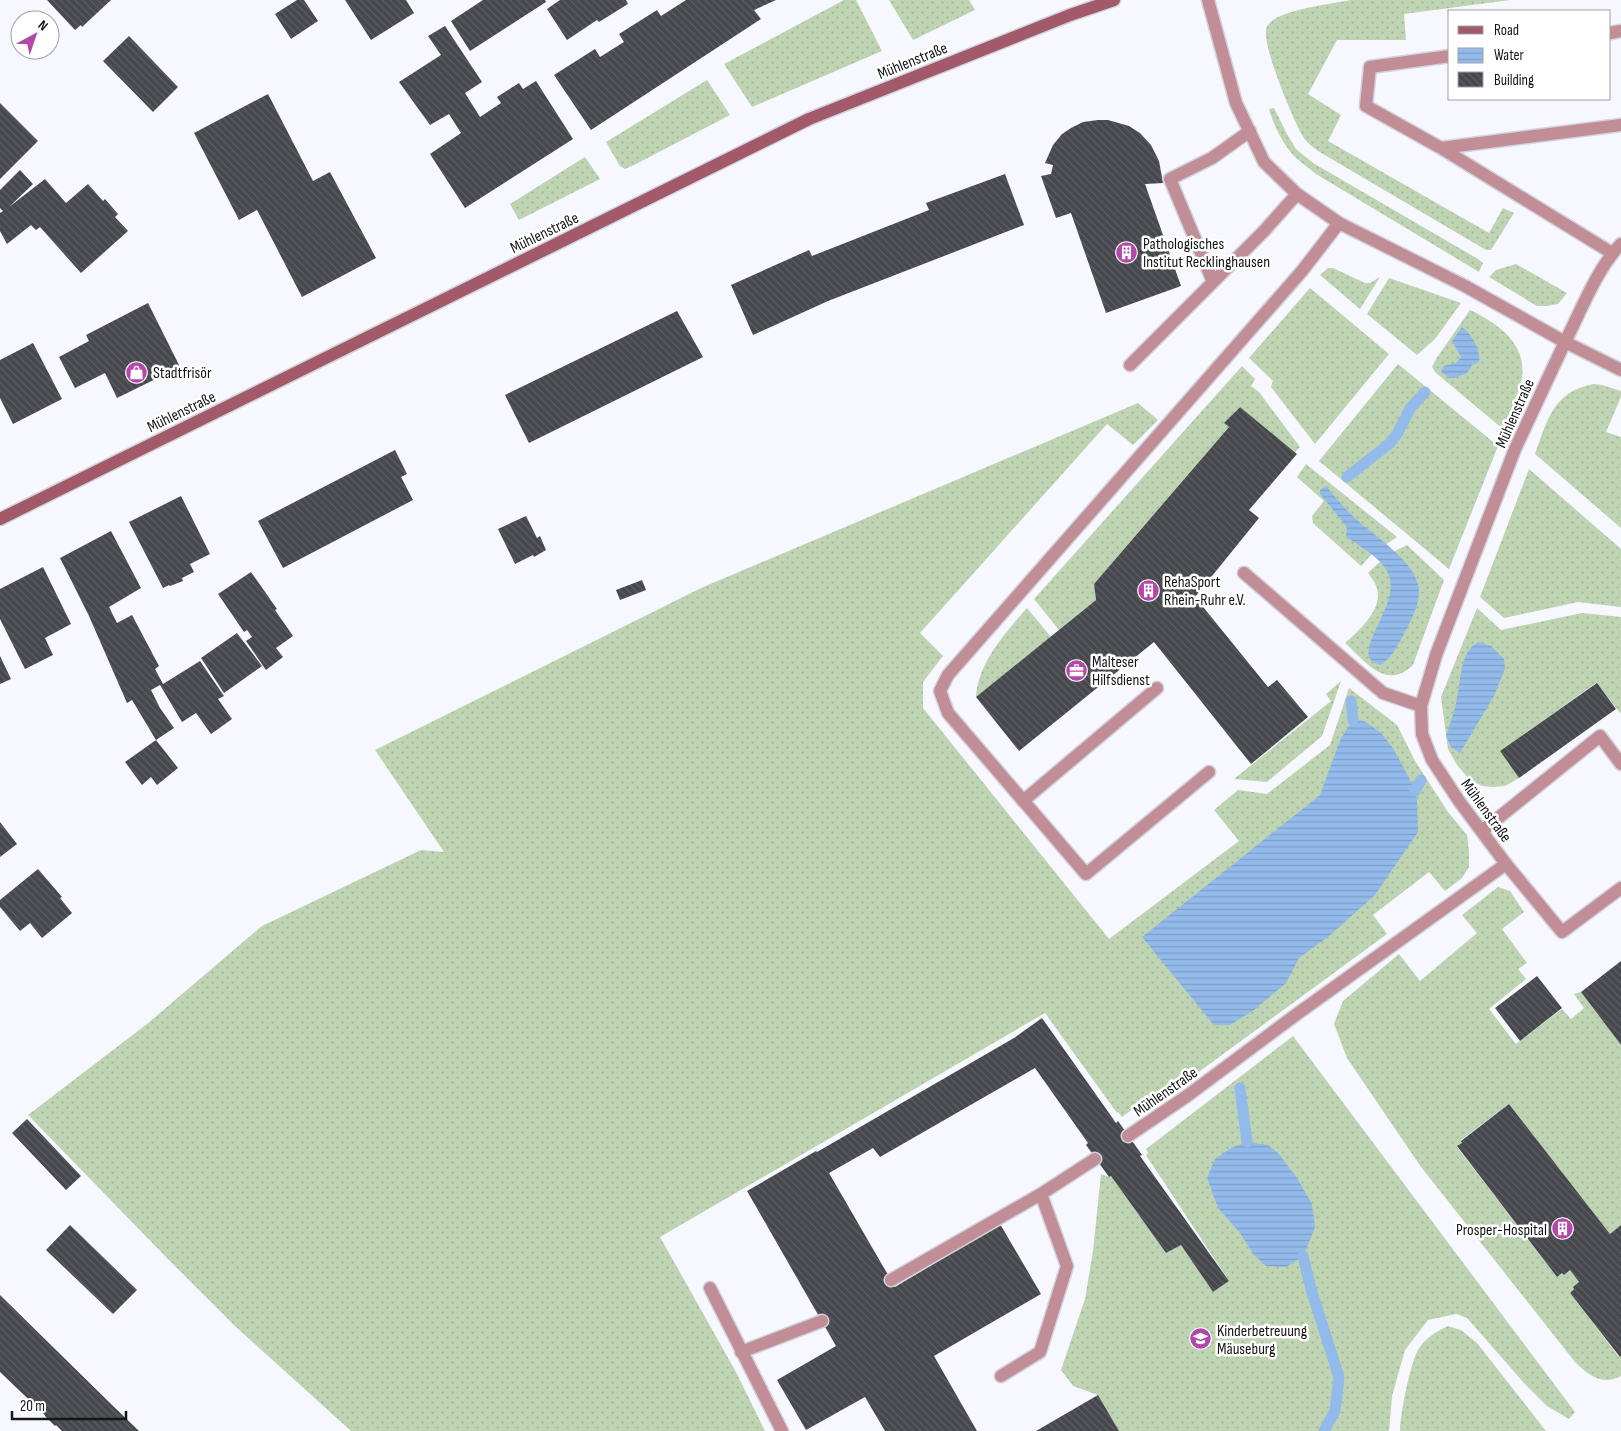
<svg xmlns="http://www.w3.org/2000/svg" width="1621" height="1431" viewBox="0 0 1621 1431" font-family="'Sofia Sans Condensed',sans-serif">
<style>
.grass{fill:url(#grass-dots)}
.water{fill:url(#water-rules)}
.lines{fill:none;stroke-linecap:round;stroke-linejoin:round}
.stream{stroke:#92baea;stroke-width:11}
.building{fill:url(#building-back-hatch)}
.lane-casing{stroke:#d2d3da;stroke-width:15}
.street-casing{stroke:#d2d3da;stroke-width:15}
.secondary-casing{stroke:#d2d3da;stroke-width:15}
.lane{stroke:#c18d97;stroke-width:12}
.street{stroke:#c18d97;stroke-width:12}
.secondary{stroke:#a2596a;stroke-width:12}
.labels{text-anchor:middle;stroke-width:5;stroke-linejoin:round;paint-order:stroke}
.street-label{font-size:16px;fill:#151517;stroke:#fff}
.poi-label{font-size:16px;fill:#151517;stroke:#fff;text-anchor:start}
</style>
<defs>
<pattern id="grass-dots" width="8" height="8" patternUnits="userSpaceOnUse" patternTransform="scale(1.25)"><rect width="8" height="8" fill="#bfd4b3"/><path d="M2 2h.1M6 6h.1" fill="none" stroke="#a3b599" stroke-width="1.8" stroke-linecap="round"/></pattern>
<pattern id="water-rules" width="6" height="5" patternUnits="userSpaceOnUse" patternTransform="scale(1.25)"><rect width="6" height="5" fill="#92baea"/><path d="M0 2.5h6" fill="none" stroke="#7d9fc8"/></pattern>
<pattern id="building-back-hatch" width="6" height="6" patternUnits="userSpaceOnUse" patternTransform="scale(1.25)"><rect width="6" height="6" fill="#47484e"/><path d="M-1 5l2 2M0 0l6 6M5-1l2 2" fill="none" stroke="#5e5f63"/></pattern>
</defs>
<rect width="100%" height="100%" fill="#f6f7ff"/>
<path class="grass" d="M 844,0 L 856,0 L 882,51 L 752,107 L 724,64 Z
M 889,0 L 969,0 L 975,10 L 913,40 Z
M 1352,0 L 1510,0 L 1404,14 L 1406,40 L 1337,40 L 1308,94 L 1341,115 L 1328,141 L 1489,233 L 1503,208 L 1514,213 L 1491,250 L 1486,250 L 1318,151 C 1313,147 1307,143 1304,138 C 1294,123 1263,47 1266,31 C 1266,28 1267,26 1269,24 C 1278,10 1335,3 1352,0 Z
M 707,80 L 730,115 L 636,164 L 625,169 L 620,166 L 606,142 Z
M 1274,108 L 1287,134 L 1296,149 L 1313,163 L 1478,259 L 1483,263 L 1479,272 L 1316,174 C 1309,168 1300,162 1294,156 C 1283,144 1273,124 1269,109 Z
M 585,157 L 600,179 L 519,220 L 510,204 Z
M 1516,264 L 1567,293 L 1558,304 L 1547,306 L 1537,306 L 1489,277 L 1496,270 Z
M 1328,268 L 1333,268 L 1365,283 L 1370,283 L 1380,277 L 1360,309 L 1320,275 Z
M 1389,278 L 1461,303 L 1435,339 L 1417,355 L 1367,314 Z
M 1310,288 L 1389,354 L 1315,444 L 1271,387 L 1273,381 L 1249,358 Z
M 1470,310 C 1497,323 1527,343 1522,378 C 1519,393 1509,415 1503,429 L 1436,373 L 1432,367 L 1436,359 Z
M 1398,364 L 1498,446 L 1449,569 L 1319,461 Z
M 1242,366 L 1255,379 L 1251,386 L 1259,392 L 1300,447 L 1295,452 L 1239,407 L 1225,423 L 1229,427 L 1094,584 L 1096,600 L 1059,630 L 1034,599 Z
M 1594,384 L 1602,385 L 1621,391 L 1621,397 L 1606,432 L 1621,437 L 1621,528 L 1535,454 C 1547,421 1553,391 1594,384 Z
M 1138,403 L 1158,420 L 1133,445 L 1107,424 L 920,633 L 943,656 L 923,682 L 923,708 L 1109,939 L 1239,841 L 1214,810 L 1238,790 L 1267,794 L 1330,745 L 1349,688 L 1397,725 L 1415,761 L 1448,812 L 1467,835 L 1469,852 L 1469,867 L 1462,878 L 1445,891 L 1429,872 L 1373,915 L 1387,934 L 1147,1110 L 1141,1103 L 1122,1117 L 1118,1112 L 1117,1113 L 1045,1013 L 660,1237 L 736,1372 L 765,1431 L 351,1431 L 235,1326 L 166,1257 L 28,1115 L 147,1024 L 262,926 L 421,850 L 444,852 L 375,750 L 701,588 Z
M 1306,464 L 1397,537 L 1373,553 L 1361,566 L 1313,523 L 1312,516 L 1324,501 L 1297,477 Z
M 1529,469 L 1621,549 L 1621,607 L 1578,602 L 1504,618 L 1480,597 Z
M 1407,545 L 1444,580 L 1413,665 C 1386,691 1366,662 1345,643 C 1358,632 1378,613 1378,595 C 1378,586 1373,580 1368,573 C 1380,561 1391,552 1407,545 Z
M 1027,608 L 1051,637 L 976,697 C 978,663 1005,633 1027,608 Z
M 1477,608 L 1501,630 L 1582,613 L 1621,617 L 1621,714 L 1596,683 L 1500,751 L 1519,778 L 1505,786 L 1493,787 L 1482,786 L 1470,780 L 1457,765 L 1448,749 L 1441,697 Z
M 1341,681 L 1322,736 L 1267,782 L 1234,779 L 1331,701 L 1326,694 Z
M 1498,887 L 1510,891 L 1524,912 L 1502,929 L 1527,963 L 1518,969 L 1526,979 L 1489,1009 L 1516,1044 L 1562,1009 L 1571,1019 L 1584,1008 L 1574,994 L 1581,992 L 1621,1045 L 1621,1225 L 1610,1234 L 1509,1104 L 1461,1140 L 1462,1143 L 1457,1147 L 1557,1277 L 1562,1273 L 1564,1275 L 1570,1270 L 1579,1282 L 1570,1293 L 1619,1357 L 1621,1356 L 1621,1376 C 1602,1386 1588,1375 1575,1362 L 1421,1167 L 1347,1058 L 1334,1024 L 1343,1001 L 1399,954 L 1420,981 L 1477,933 L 1462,915 Z
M 1293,1036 L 1575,1412 L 1569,1419 L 1547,1406 L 1524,1383 L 1467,1318 L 1456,1314 L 1428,1320 L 1405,1350 L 1392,1396 L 1389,1431 L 1119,1431 L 1098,1395 L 1073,1386 L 1061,1370 L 1085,1299 L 1093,1251 L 1101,1174 L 1109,1177 L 1111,1176 L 1166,1253 L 1181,1245 L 1213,1292 L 1229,1281 L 1146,1155 L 1148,1153 L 1146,1149 Z
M 1448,1326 L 1461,1330 L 1477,1343 L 1546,1431 L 1400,1431 C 1400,1415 1410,1364 1418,1350 C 1425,1338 1436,1332 1448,1326 Z"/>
<path class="water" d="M 1462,327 C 1471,333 1481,350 1479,362 L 1472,365 L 1467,373 L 1454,378 L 1449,378 L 1441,371 L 1444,366 L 1456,363 L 1461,357 L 1452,341 Z
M 1326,486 C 1336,498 1346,510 1357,520 C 1377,538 1410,558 1418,584 C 1422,598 1413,617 1407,628 C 1400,641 1392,659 1380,665 C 1376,663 1372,662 1370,659 C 1360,641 1403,600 1387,571 C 1379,556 1359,547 1346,536 L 1347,527 L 1320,494 L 1320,490 Z
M 1479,642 L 1491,646 L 1504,659 L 1505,668 L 1494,696 L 1460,753 L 1451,747 L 1446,736 C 1450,723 1455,711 1457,698 C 1461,681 1460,650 1479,642 Z
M 1353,720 L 1364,721 L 1380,732 L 1393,748 L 1408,776 L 1415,791 L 1417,801 L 1418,832 L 1375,895 L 1329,936 L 1299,958 L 1286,983 L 1254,1010 L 1230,1025 L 1214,1025 L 1142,937 L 1320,795 L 1341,738 Z
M 1247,1142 L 1268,1145 L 1278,1153 L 1297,1178 L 1312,1204 L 1315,1228 L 1303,1256 L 1286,1267 L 1266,1266 L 1254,1255 L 1240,1233 L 1218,1208 L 1207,1178 L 1215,1159 L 1231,1148 Z"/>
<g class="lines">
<path class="stream" d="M 1347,477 L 1389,444 L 1397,434 L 1411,407 L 1425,392
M 1351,701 L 1353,720
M 1415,791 L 1421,780
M 1240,1088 L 1247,1142
M 1303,1256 L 1311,1289 L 1339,1377 L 1335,1411 L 1324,1431"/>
</g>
<path class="building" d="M 47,0 L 111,0 L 82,27 L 81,25 L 75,30 Z
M 297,0 L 304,0 L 318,21 L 291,39 L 275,14 Z
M 345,0 L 406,0 L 414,13 L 371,40 Z
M 483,0 L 545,0 L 546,2 L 470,51 L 451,21 Z
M 560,0 L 626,0 L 628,4 L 599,22 L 597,20 L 567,40 L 547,9 Z
M 686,0 L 776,0 L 754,10 L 761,19 L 591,130 L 554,75 L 595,49 L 600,57 L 624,42 L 619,34 L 657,10 L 661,16 Z
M 445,26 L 482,82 L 465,93 L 480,117 L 501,103 L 497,97 L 519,83 L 523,89 L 536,81 L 573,139 L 465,208 L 430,154 L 461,133 L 449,114 L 430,125 L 399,82 L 441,55 L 428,36 Z
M 129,36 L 178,87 L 153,112 L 103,61 Z
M 268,94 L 313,181 L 330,172 L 376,258 L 302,297 L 257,210 L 239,220 L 194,133 Z
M 0,103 L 38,141 L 0,179 Z
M 1098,120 L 1108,120 L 1129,126 L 1140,133 L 1151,145 L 1159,161 L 1163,183 L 1145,184 L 1181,286 L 1106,313 L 1071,213 L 1056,218 L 1041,176 L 1051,174 L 1053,165 L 1045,163 L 1053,145 L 1062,134 L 1071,128 L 1083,122 Z
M 20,170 L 33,184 L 9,207 L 45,179 L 66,203 L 88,184 L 103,201 L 105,199 L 118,214 L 115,217 L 128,231 L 81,273 L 40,227 L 36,230 L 31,225 L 7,244 L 0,231 L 0,213 L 3,211 L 0,208 L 0,190 Z
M 1005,174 L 1024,225 L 828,301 L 753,335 L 731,285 L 809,250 L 812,256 L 929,210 L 926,203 Z
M 148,303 L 180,367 L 117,398 L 105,373 L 75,388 L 59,357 L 89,341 L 86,335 Z
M 677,311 L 703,357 L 529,443 L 505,395 Z
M 33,343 L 62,399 L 13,424 L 0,398 L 0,360 Z
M 1240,407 L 1297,454 L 1249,510 L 1259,518 L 1195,597 L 1268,687 L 1277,680 L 1308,717 L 1251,764 L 1154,642 L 1019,751 L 976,697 L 1096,600 L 1094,584 L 1229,427 L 1224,423 Z
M 395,450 L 407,474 L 401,477 L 413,500 L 283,568 L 258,521 Z
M 181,496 L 210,554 L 190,564 L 194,572 L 182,578 L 183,581 L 170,586 L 169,585 L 163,588 L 129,522 Z
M 526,516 L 537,538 L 540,536 L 546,550 L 534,557 L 533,555 L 515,564 L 498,529 Z
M 111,531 L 141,588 L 109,607 L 117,623 L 132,615 L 159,666 L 155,669 L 163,684 L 200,661 L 224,696 L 218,699 L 232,719 L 211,734 L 196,713 L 182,722 L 160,685 L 151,690 L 160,708 L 174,728 L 156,740 L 178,768 L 157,785 L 151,777 L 142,785 L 125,762 L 156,740 L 132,700 L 127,703 L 89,616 L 60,558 Z
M 43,567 L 71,624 L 45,638 L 53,655 L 25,669 L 0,619 L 0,589 Z
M 251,572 L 277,609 L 275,610 L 293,636 L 276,648 L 283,657 L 266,670 L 246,641 L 252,637 L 247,630 L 244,632 L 218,594 Z
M 642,580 L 646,590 L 620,600 L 616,590 Z
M 237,633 L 262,666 L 224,693 L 201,658 Z
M 0,656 L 11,679 L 0,684 Z
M 1597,683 L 1616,709 L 1519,778 L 1500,751 Z
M 0,822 L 17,844 L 0,857 Z
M 38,869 L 62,897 L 60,898 L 72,913 L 42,938 L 30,923 L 20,931 L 0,907 L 0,900 Z
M 1621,961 L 1621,1045 L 1581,992 Z
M 1537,976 L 1562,1008 L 1520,1041 L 1495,1008 Z
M 1042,1018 L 1116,1123 L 1118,1121 L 1142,1155 L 1140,1156 L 1229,1281 L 1213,1292 L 1181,1245 L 1166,1253 L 1111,1176 L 1109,1177 L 1086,1145 L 1088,1143 L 1035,1068 L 880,1157 L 873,1148 L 829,1173 L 895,1287 L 1000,1224 L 1041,1294 L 934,1356 L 977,1431 L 885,1431 L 865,1397 L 806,1430 L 777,1380 L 836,1346 L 747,1191 L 816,1151 L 817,1152 L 1014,1038 Z
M 1509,1104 L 1610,1234 L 1621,1225 L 1621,1356 L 1620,1357 L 1570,1293 L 1574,1289 L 1573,1287 L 1579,1282 L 1570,1270 L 1564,1275 L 1562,1273 L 1557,1277 L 1457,1146 L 1462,1143 L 1461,1141 Z
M 27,1119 L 81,1176 L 66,1190 L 12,1133 Z
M 70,1225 L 137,1290 L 113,1314 L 46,1250 Z
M 0,1295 L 112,1405 L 139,1431 L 62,1431 L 56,1425 L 55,1426 L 45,1416 L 45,1415 L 0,1372 Z
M 1098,1395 L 1119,1431 L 1036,1431 Z"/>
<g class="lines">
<defs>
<path id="lane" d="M 1610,33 L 1621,31
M 1450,56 L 1370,67 L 1366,106 L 1441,148 L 1612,253
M 1250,131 L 1212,158 L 1170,179 L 1213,282 L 1264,231 L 1297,194
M 1441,148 L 1621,125
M 1565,342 C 1581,311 1597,268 1621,244
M 1130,365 L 1213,282
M 1244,573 L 1383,693 L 1421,706
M 1209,772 L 1086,874 L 948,713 L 940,691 L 948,675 L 1302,271 L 1339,223
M 1023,801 L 1157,688
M 1482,831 L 1600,736 L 1621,764
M 1506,864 L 1562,932 L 1621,888
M 891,1280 L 1041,1194 L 1095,1159
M 710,1288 L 782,1431
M 741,1352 L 822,1321
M 1001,1376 L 1040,1352 L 1067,1266 L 1041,1194"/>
<path id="street" d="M 1208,0 L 1236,103 L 1264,162 L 1297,194 L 1339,223 L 1465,286 L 1565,342 L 1621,370
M 1128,1136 L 1187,1096 L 1297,1014 L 1506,864 L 1459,801 L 1432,760 L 1422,734 L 1421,706 L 1436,655 L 1515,449 L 1565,342"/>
<path id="secondary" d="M 0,519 L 809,119 L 1070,15 L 1114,0"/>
</defs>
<use href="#lane" class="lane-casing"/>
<use href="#street" class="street-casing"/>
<use href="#secondary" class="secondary-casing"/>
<use href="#lane" class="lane"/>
<use href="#street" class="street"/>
<use href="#secondary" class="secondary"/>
</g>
<defs>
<symbol id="building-disc" viewBox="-11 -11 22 22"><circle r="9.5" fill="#b248a8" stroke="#fff"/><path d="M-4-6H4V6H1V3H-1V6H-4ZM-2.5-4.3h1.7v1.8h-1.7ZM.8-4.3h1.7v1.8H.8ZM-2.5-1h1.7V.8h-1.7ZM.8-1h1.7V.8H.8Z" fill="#fff"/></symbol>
<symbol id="shop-disc" viewBox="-11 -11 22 22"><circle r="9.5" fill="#b248a8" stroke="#fff"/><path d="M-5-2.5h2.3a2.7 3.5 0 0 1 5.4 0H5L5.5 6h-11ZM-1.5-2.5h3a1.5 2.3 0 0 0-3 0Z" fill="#fff"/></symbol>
<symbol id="office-disc" viewBox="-11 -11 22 22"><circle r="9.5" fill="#b248a8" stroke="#fff"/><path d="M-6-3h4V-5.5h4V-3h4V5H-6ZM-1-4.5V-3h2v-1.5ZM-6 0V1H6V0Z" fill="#fff"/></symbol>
<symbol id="school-disc" viewBox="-11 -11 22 22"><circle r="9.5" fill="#b248a8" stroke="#fff"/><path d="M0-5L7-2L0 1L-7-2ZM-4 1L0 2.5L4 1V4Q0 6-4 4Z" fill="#fff"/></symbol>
</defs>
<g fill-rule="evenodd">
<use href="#building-disc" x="1114" y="240" width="25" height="25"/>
<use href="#shop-disc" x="124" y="360" width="25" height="25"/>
<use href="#building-disc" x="1136" y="578" width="25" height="25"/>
<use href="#office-disc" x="1064" y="658" width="25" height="25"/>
<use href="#building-disc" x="1550" y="1216" width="25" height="25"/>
<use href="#school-disc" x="1188" y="1326" width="25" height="25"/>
</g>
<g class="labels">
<g class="street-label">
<text transform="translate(912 60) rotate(-22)" y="6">Mühlenstraße</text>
<text transform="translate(544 232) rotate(-26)" y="6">Mühlenstraße</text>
<text transform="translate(181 411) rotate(-26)" y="6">Mühlenstraße</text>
<text transform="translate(1514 413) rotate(-66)" y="6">Mühlenstraße</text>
<text transform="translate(1487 810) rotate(54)" y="6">Mühlenstraße</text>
<text transform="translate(1165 1091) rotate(-35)" y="6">Mühlenstraße</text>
</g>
<g class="poi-label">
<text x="1143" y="249">Pathologisches<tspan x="1143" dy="18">Institut Recklinghausen</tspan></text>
<text x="153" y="378">Stadtfrisör</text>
<text x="1164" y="587">RehaSport<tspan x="1164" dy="18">Rhein-Ruhr e.V.</tspan></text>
<text x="1092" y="667">Malteser<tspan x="1092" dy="18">Hilfsdienst</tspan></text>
<text x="1547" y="1235" text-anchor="end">Prosper-Hospital</text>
<text x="1217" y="1336">Kinderbetreuung<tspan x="1217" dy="18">Mäuseburg</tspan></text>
</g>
</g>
<rect x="1448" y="10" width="162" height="90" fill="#ffffff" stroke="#a1a1a2"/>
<rect x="1458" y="26" width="25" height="8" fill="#a2596a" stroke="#a1a1a2"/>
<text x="1494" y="35" font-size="15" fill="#151517">Road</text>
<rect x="1458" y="48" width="25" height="15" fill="url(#water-rules)" stroke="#a1a1a2"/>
<text x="1494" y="60" font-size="15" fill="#151517">Water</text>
<rect x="1458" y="72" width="25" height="15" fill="url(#building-back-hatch)" stroke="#a1a1a2"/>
<text x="1494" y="85" font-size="15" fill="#151517">Building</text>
<g transform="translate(35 35) rotate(40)"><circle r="24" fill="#ffffff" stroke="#a1a1a2"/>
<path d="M0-4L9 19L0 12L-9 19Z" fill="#b248a8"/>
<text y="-8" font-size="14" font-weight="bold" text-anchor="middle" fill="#151517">N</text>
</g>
<path d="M12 1411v8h114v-8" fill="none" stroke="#151517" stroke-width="2.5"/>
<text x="20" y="1411" font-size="15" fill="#151517" stroke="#ffffff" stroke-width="4" paint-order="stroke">20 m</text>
</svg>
